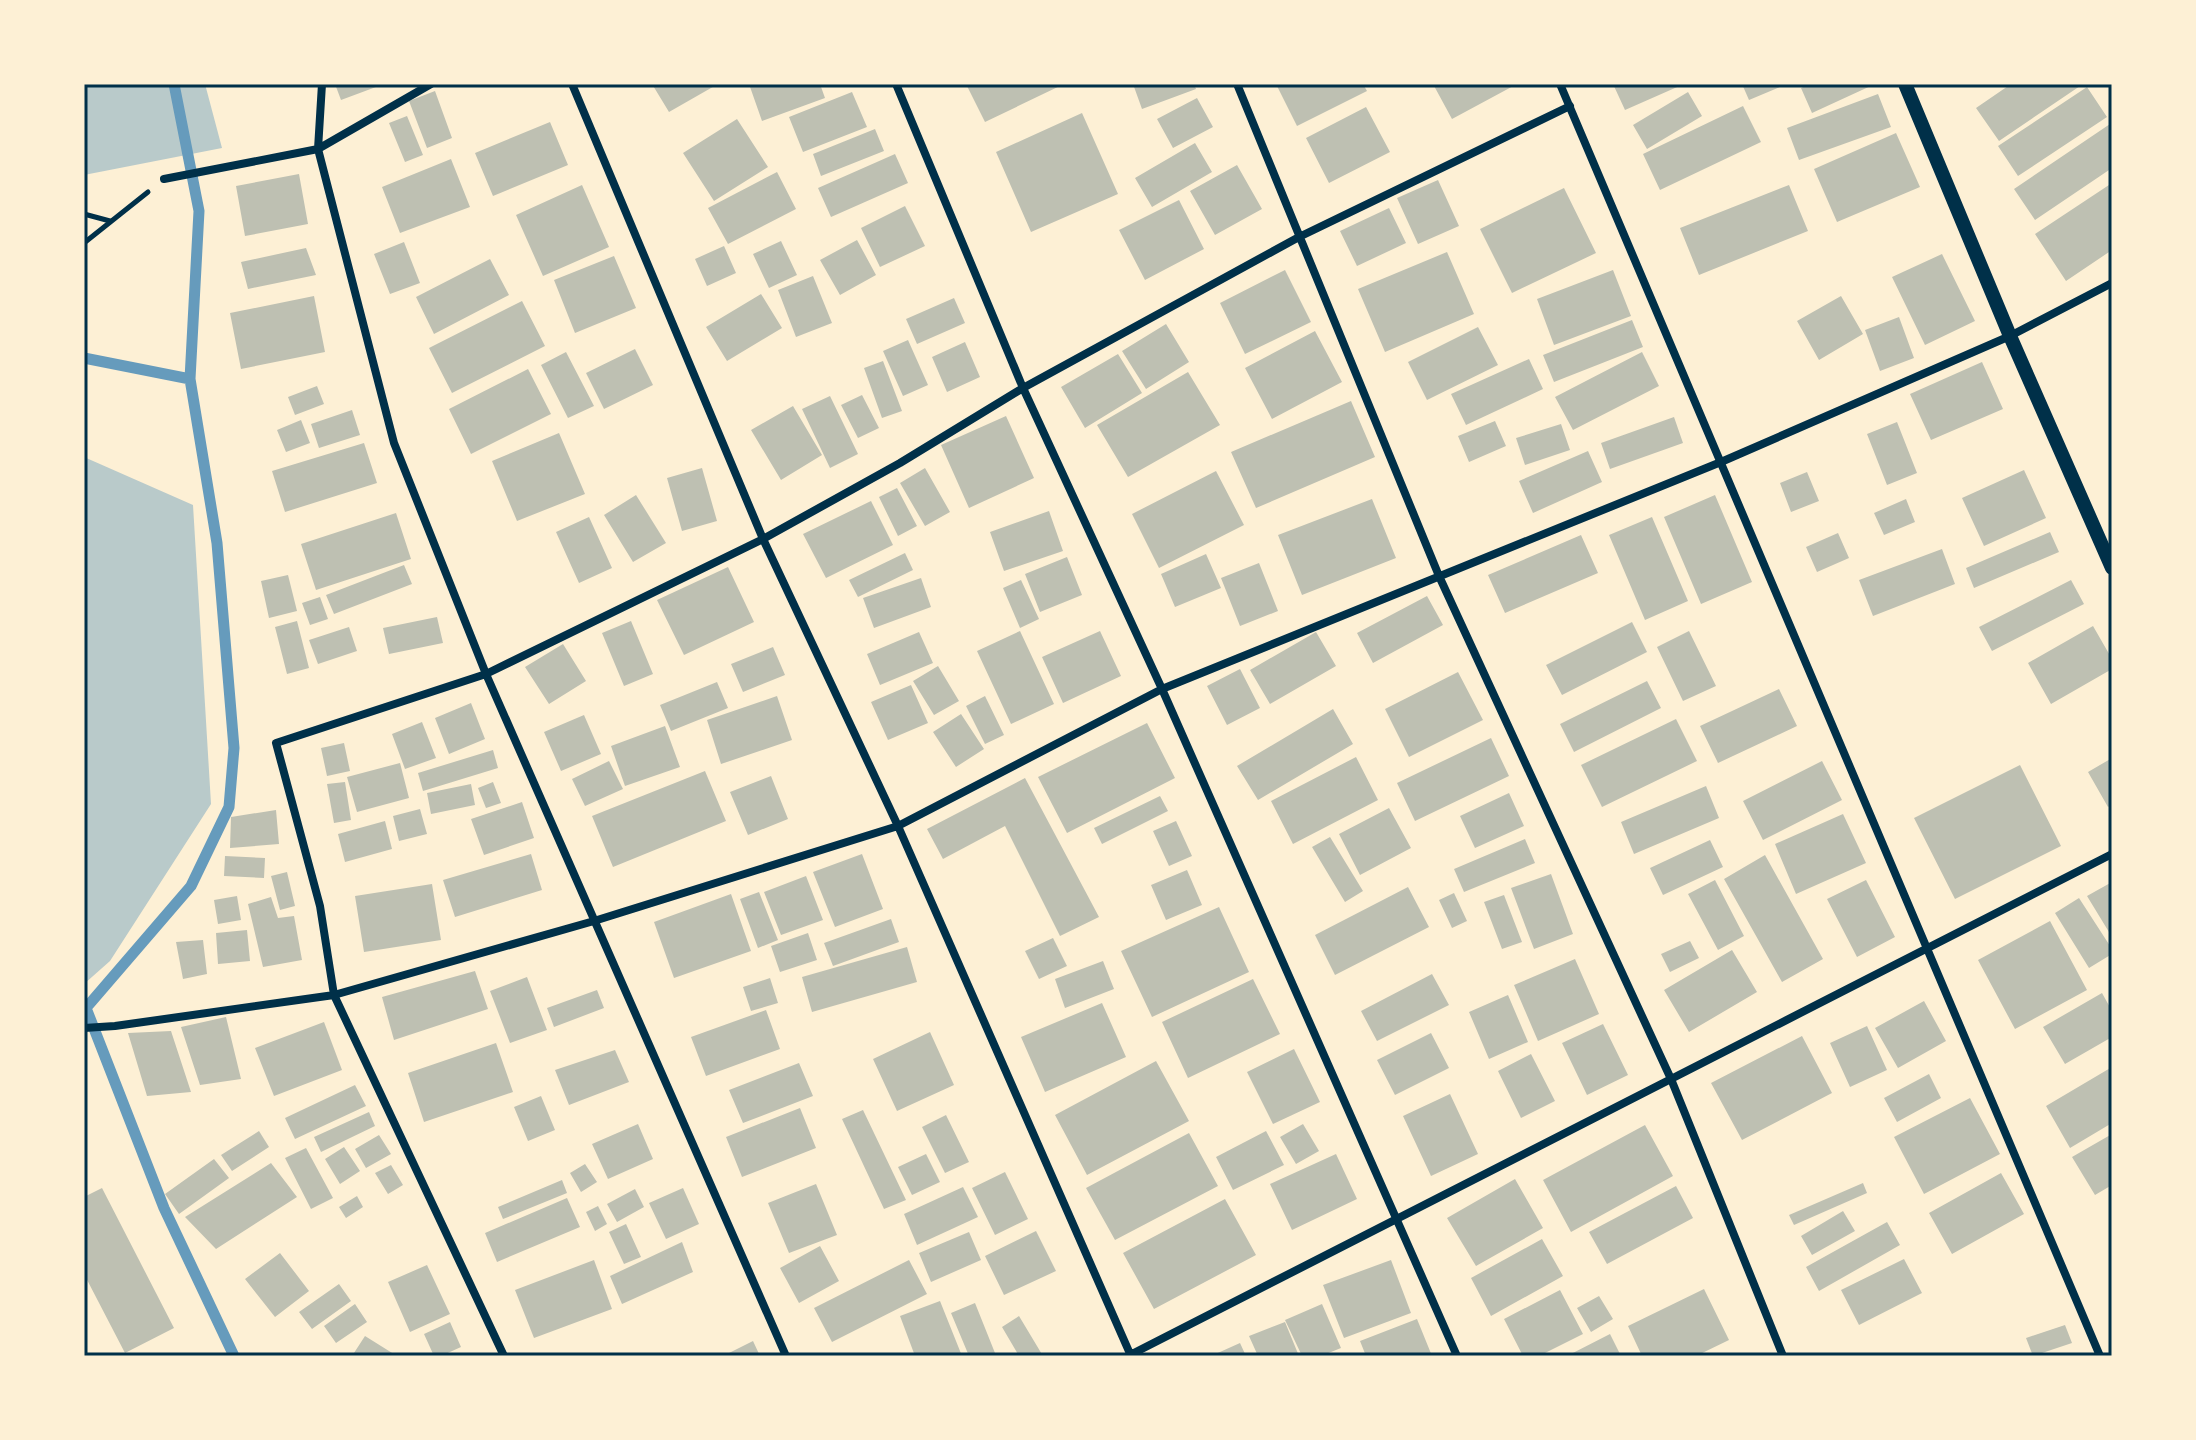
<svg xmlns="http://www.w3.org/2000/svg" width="2196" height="1440" viewBox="0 0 2196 1440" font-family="Merriweather,serif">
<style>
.green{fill:#b9caca}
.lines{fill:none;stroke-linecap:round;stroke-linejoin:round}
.stream{stroke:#669bbc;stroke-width:11}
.building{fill:#bec0b2}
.path{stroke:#003049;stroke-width:5}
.minor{stroke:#003049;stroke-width:8}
.tertiary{stroke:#003049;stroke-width:14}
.neatline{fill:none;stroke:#003049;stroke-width:3}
</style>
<rect width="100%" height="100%" fill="#fdf0d5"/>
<path class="green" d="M 84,84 L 205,84 L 222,148 L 84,175 Z
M 84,457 L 193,505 L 211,804 L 110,961 L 84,984 Z"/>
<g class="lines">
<path class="stream" d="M 174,84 L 199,211 L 190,379 L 217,543 L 234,748 L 229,807 L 191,886 L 86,1008 L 164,1208 L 234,1356
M 84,358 L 190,379"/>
</g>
<path class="building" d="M 335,84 L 384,84 L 341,100 Z
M 652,84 L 718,84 L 669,112 Z
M 749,84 L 820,84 L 825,98 L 762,121 Z
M 971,84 L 1064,84 L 985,122 L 967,86 Z
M 1133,84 L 1194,84 L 1196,89 L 1142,109 Z
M 1276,84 L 1363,84 L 1367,91 L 1297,126 Z
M 1433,84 L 1517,84 L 1452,119 Z
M 1613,84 L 1684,84 L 1625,110 Z
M 1742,84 L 1787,84 L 1749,100 Z
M 1810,84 L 1875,84 L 1812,113 L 1801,88 Z
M 2011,84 L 2083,84 L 1999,141 L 1976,108 Z
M 2087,87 L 2107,117 L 2018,176 L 1998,146 Z
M 435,91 L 452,138 L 427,148 L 409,101 Z
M 852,92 L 867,127 L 803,152 L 789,117 Z
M 1688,92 L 1702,116 L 1647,149 L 1633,125 Z
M 1878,94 L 1891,127 L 1799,160 L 1787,128 Z
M 1197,98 L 1213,127 L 1173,148 L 1157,119 Z
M 1743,106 L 1761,142 L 1660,190 L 1643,154 Z
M 1366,107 L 1390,152 L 1329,183 L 1306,138 Z
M 1082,113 L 1118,194 L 1031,232 L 996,152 Z
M 407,116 L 423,155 L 405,162 L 389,123 Z
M 737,119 L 768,167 L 714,201 L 683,153 Z
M 550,122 L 568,165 L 493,196 L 475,153 Z
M 2110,124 L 2112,168 L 2035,220 L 2014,189 Z
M 875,129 L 884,151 L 821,176 L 813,154 Z
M 1896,133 L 1920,187 L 1837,222 L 1814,169 Z
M 1195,143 L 1212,172 L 1152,207 L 1135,178 Z
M 895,154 L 908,183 L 831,217 L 818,188 Z
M 451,159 L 470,207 L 400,233 L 382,187 Z
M 1237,165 L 1262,209 L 1215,235 L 1190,191 Z
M 777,172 L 796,209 L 728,244 L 708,208 Z
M 299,174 L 308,224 L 245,236 L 236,186 Z
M 1438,180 L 1459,226 L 1418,244 L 1397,198 Z
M 2112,183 L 2112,250 L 2066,281 L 2035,234 Z
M 582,185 L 609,247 L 543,276 L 516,215 Z
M 1789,185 L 1808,231 L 1699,275 L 1680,228 Z
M 1564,188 L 1596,253 L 1512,293 L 1480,229 Z
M 1179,200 L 1204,249 L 1145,280 L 1119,230 Z
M 905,206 L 925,246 L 880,267 L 861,228 Z
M 1389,208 L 1406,243 L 1357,266 L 1340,231 Z
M 857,240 L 876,275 L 840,295 L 820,260 Z
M 781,241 L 797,275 L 769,288 L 753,254 Z
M 404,242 L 420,283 L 390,294 L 374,254 Z
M 724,246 L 736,273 L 707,286 L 695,259 Z
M 306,248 L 316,275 L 248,289 L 241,262 Z
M 1447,252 L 1474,314 L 1385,352 L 1358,289 Z
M 1942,254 L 1975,321 L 1925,345 L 1892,277 Z
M 614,256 L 636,308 L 575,333 L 554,280 Z
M 490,259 L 509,295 L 434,334 L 416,297 Z
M 1285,270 L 1311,322 L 1245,354 L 1220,303 Z
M 1613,270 L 1631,316 L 1554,345 L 1537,299 Z
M 813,276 L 832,323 L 796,337 L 778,290 Z
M 761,294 L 782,328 L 727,361 L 706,327 Z
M 314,296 L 325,352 L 241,369 L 230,313 Z
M 1841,296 L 1863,334 L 1819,360 L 1797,321 Z
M 954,298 L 965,323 L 917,344 L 906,319 Z
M 522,301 L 545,346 L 452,393 L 429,348 Z
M 1899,317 L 1914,358 L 1880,371 L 1865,330 Z
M 1632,320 L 1643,347 L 1554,382 L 1543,355 Z
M 1166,324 L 1189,362 L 1146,389 L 1122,351 Z
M 1478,327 L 1498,365 L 1427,400 L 1408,362 Z
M 1315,331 L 1342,382 L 1272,419 L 1245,368 Z
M 908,340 L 928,385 L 903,396 L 883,351 Z
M 965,342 L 980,377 L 947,392 L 932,357 Z
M 635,349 L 653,385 L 604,409 L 586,373 Z
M 566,352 L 594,406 L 568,418 L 541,365 Z
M 1642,352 L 1659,386 L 1573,430 L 1555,397 Z
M 1118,354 L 1142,393 L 1085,428 L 1061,387 Z
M 1529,359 L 1543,389 L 1466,425 L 1451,394 Z
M 883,361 L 902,411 L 882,418 L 864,368 Z
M 1982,362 L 2003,409 L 1931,440 L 1910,394 Z
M 528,369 L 551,414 L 471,454 L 449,409 Z
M 1188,372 L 1220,425 L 1128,477 L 1097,425 Z
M 317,386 L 324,404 L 295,415 L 288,397 Z
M 862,395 L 879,428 L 858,438 L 841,405 Z
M 830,396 L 858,454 L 830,468 L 802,409 Z
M 1351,401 L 1375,457 L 1256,508 L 1231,452 Z
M 793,406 L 822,455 L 781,480 L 751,430 Z
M 352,410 L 360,435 L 319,448 L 311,424 Z
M 1006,416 L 1034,478 L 969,508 L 941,445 Z
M 1674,417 L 1683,443 L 1610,469 L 1601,443 Z
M 301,420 L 310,443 L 286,452 L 277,430 Z
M 1495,421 L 1506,446 L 1469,462 L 1458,436 Z
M 1897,422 L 1917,473 L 1887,485 L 1867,434 Z
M 1561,424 L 1570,450 L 1525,465 L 1516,438 Z
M 559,433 L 585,494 L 517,521 L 492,461 Z
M 364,443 L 377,483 L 285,512 L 272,471 Z
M 1588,451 L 1602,482 L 1533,513 L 1519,481 Z
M 702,468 L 717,521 L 682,531 L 667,478 Z
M 925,468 L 950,512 L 925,526 L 900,483 Z
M 2024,470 L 2046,518 L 1984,546 L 1962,498 Z
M 1216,471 L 1244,525 L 1159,568 L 1132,514 Z
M 1807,472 L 1819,501 L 1791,512 L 1780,483 Z
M 897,488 L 917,526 L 898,536 L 879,497 Z
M 636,495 L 666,543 L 633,562 L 604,515 Z
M 1715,495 L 1752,582 L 1701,604 L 1664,517 Z
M 1372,499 L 1396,558 L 1302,595 L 1278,535 Z
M 1906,499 L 1915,522 L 1884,535 L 1874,513 Z
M 871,501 L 893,545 L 826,578 L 803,534 Z
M 1049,511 L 1063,551 L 1004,571 L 990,532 Z
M 396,513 L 411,559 L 316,590 L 301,544 Z
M 589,517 L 612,568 L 579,583 L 556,532 Z
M 1652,517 L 1688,601 L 1645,620 L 1609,535 Z
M 2050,532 L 2059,552 L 1974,588 L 1966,568 Z
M 1838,533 L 1849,558 L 1817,572 L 1806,547 Z
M 1581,535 L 1598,573 L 1505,613 L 1488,575 Z
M 1942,549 L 1955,584 L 1873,616 L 1859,580 Z
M 905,553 L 913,570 L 858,597 L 849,580 Z
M 1206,554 L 1221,588 L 1175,607 L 1161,574 Z
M 1067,557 L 1082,595 L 1040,612 L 1025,574 Z
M 1259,563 L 1278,611 L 1240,626 L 1221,578 Z
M 404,565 L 412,584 L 334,614 L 326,595 Z
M 728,567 L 754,622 L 684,655 L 657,600 Z
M 288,575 L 297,611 L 269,618 L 261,581 Z
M 921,578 L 931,607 L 874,628 L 863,598 Z
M 1021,580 L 1039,619 L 1020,628 L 1003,588 Z
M 2071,580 L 2084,604 L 1992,651 L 1979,627 Z
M 1427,596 L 1443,625 L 1373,663 L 1357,633 Z
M 320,597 L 328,619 L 310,625 L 302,603 Z
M 437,617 L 443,643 L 389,654 L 383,628 Z
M 297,621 L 309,668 L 287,674 L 275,627 Z
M 631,621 L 653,674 L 624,686 L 602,633 Z
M 1632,622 L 1647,652 L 1562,695 L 1546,665 Z
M 2093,626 L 2112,659 L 2112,669 L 2051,704 L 2028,663 Z
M 349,627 L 357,651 L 318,664 L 309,640 Z
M 1020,631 L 1054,704 L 1011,724 L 977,651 Z
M 1100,631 L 1121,676 L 1063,703 L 1042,657 Z
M 1689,631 L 1716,686 L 1683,701 L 1657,647 Z
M 919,632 L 933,663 L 880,685 L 867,654 Z
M 1316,632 L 1336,666 L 1270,704 L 1250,670 Z
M 563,644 L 586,681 L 549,704 L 525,667 Z
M 773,647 L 785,675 L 743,692 L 731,664 Z
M 938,666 L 959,701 L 934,715 L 913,681 Z
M 1240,669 L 1260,708 L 1227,725 L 1207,686 Z
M 1458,672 L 1483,720 L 1409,757 L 1385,709 Z
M 1647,681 L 1661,708 L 1574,752 L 1560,724 Z
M 717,682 L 728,708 L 671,731 L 660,705 Z
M 911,685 L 928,723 L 888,740 L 871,702 Z
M 1779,689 L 1797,726 L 1718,763 L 1700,726 Z
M 777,696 L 792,740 L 721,764 L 707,720 Z
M 985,696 L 1004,735 L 985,744 L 966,706 Z
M 471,703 L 485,739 L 449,754 L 435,718 Z
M 1333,709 L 1353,744 L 1258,800 L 1237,766 Z
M 961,714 L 984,749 L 956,767 L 933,732 Z
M 584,715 L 601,754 L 561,771 L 544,732 Z
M 1676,719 L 1697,761 L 1602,807 L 1581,765 Z
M 422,722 L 436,758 L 405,769 L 392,734 Z
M 1147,723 L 1175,778 L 1067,833 L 1038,777 Z
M 665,726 L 680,767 L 625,786 L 611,746 Z
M 1491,738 L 1509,776 L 1415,821 L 1397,783 Z
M 344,743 L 350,771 L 327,776 L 321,748 Z
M 493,750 L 498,768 L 423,791 L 418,773 Z
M 1356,757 L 1378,800 L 1293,844 L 1271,801 Z
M 2112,758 L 2112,804 L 2108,807 L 2088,772 Z
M 609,761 L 623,789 L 585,806 L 572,779 Z
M 1822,761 L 1842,800 L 1763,840 L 1743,801 Z
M 400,763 L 409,798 L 357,812 L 347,777 Z
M 2020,765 L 2061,846 L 1955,899 L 1914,818 Z
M 705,771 L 726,821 L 613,867 L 592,816 Z
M 771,776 L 788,819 L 748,835 L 730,792 Z
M 1025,778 L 1099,917 L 1060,936 L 1005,826 L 943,859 L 927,829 Z
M 345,782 L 351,820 L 334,823 L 327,784 Z
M 493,782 L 501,803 L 486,808 L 478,788 Z
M 471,784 L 475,805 L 431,814 L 427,793 Z
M 1706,786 L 1719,818 L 1634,854 L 1621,822 Z
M 1509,793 L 1524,826 L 1475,848 L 1460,816 Z
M 1160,796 L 1168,811 L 1102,844 L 1094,828 Z
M 522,802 L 534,838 L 484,855 L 471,819 Z
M 1389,808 L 1411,848 L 1360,875 L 1339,834 Z
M 420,809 L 427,834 L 399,841 L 393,816 Z
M 276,810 L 279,844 L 230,848 L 231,817 Z
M 1843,814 L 1866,863 L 1796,894 L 1775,844 Z
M 385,821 L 392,849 L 345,862 L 338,834 Z
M 1176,821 L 1192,856 L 1169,866 L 1153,831 Z
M 1330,837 L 1363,891 L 1345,902 L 1312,847 Z
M 1525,839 L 1535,863 L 1464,892 L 1454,869 Z
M 1710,840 L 1723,867 L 1663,895 L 1650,868 Z
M 531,854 L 542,890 L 455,917 L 443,880 Z
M 862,854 L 883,909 L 835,927 L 813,872 Z
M 1765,855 L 1823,959 L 1782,982 L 1724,879 Z
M 225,856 L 265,858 L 264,878 L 224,876 Z
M 1187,870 L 1202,905 L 1166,920 L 1151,885 Z
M 287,872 L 295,906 L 280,910 L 271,876 Z
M 1551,874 L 1573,934 L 1534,949 L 1511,888 Z
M 806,876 L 823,920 L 781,935 L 764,892 Z
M 1715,880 L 1744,936 L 1718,950 L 1688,894 Z
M 1866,880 L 1895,937 L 1857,957 L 1827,899 Z
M 2112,882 L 2112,937 L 2087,896 Z
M 432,884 L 441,940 L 364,952 L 355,896 Z
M 1408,887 L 1429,927 L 1335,975 L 1315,935 Z
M 759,892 L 778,940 L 758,948 L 740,899 Z
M 1454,893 L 1467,921 L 1452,928 L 1439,900 Z
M 731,894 L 751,951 L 674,978 L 654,922 Z
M 1504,895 L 1522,942 L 1502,949 L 1484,902 Z
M 237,896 L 241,920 L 218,924 L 214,900 Z
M 271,897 L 278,918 L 294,916 L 302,960 L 263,967 L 248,904 Z
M 2079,898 L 2112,949 L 2112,954 L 2089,968 L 2055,913 Z
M 1219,907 L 1249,972 L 1152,1017 L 1121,951 Z
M 891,919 L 899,942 L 833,966 L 824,943 Z
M 2050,921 L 2087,990 L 2015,1029 L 1978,960 Z
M 247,930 L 250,961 L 218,964 L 216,933 Z
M 808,933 L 817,960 L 780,972 L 771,946 Z
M 1053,938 L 1067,966 L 1039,979 L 1025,951 Z
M 203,940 L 207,974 L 183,979 L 176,942 Z
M 1690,941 L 1699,958 L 1670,972 L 1661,954 Z
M 907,947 L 917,982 L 812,1012 L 802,977 Z
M 1732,950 L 1757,992 L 1689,1032 L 1664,990 Z
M 1575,959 L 1599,1014 L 1538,1041 L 1514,985 Z
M 1103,961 L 1114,989 L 1065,1008 L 1055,979 Z
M 475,971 L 488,1009 L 394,1040 L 382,997 Z
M 1432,974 L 1449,1005 L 1377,1041 L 1361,1011 Z
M 527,977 L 547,1030 L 510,1043 L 490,991 Z
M 770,978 L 778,1003 L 751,1011 L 743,987 Z
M 1253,979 L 1280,1034 L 1188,1078 L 1162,1022 Z
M 597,990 L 604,1008 L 554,1027 L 547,1008 Z
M 2102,993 L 2112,1011 L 2112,1037 L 2065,1064 L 2043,1027 Z
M 1508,995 L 1528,1042 L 1489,1059 L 1469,1012 Z
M 1924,1001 L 1946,1041 L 1898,1068 L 1875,1028 Z
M 1102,1003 L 1126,1057 L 1045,1092 L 1021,1037 Z
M 766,1010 L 780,1049 L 706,1076 L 691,1037 Z
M 226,1017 L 241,1079 L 200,1085 L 181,1027 Z
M 324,1022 L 342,1070 L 274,1096 L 255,1048 Z
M 1603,1024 L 1628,1075 L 1587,1095 L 1562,1043 Z
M 1867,1026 L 1887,1070 L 1850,1087 L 1830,1043 Z
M 171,1031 L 191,1092 L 147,1096 L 128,1033 Z
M 930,1032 L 954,1085 L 897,1111 L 873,1059 Z
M 1431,1033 L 1449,1068 L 1395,1095 L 1377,1060 Z
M 1802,1036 L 1832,1093 L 1742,1140 L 1711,1083 Z
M 496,1043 L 513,1092 L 424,1122 L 408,1073 Z
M 1294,1049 L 1320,1102 L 1273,1124 L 1247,1072 Z
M 615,1050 L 629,1082 L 569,1105 L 555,1070 Z
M 1531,1054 L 1555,1101 L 1521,1118 L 1498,1071 Z
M 1156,1061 L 1189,1121 L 1087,1175 L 1055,1115 Z
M 799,1063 L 813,1096 L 743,1123 L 729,1090 Z
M 2112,1067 L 2112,1123 L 2070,1148 L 2046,1106 Z
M 1929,1074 L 1941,1098 L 1897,1122 L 1884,1098 Z
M 355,1085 L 366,1106 L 295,1139 L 285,1118 Z
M 1450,1094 L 1478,1154 L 1431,1176 L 1403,1116 Z
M 541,1096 L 555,1130 L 528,1141 L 514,1107 Z
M 1970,1098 L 2000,1154 L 1924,1194 L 1894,1137 Z
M 800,1108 L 816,1148 L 742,1177 L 726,1137 Z
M 863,1110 L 906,1200 L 884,1209 L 842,1119 Z
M 369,1112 L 375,1126 L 321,1152 L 314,1137 Z
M 946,1115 L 969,1162 L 945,1173 L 922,1127 Z
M 638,1124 L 653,1159 L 608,1179 L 592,1144 Z
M 1303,1124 L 1319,1151 L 1296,1164 L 1280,1137 Z
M 1645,1125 L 1673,1176 L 1571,1232 L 1543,1180 Z
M 259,1131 L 269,1147 L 232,1171 L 221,1155 Z
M 1266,1131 L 1284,1165 L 1233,1190 L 1216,1157 Z
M 1189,1133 L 1218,1186 L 1115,1240 L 1086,1188 Z
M 2112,1134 L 2112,1185 L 2095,1195 L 2072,1157 Z
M 379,1135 L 391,1154 L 366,1168 L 355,1149 Z
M 344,1147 L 360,1171 L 340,1184 L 325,1159 Z
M 306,1148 L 333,1198 L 311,1209 L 285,1158 Z
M 926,1154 L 940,1182 L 912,1195 L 898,1167 Z
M 1336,1154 L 1357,1199 L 1292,1230 L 1270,1184 Z
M 214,1159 L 229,1178 L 179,1214 L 165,1194 Z
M 271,1163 L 297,1197 L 216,1249 L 185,1217 Z
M 585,1164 L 597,1182 L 581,1192 L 570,1173 Z
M 391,1165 L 403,1185 L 388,1194 L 375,1173 Z
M 1005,1172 L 1028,1219 L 995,1235 L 972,1188 Z
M 2001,1173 L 2024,1214 L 1952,1254 L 1929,1213 Z
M 1515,1179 L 1543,1228 L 1476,1266 L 1447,1218 Z
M 562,1180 L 567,1193 L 503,1219 L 498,1207 Z
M 1863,1183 L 1867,1193 L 1794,1225 L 1789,1215 Z
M 816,1184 L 837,1235 L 789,1253 L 768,1203 Z
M 1676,1186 L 1693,1218 L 1607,1264 L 1589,1232 Z
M 963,1187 L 978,1217 L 917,1245 L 904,1214 Z
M 102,1188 L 174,1328 L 125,1353 L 84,1274 L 84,1197 Z
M 683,1188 L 699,1224 L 666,1239 L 649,1203 Z
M 635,1189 L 644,1207 L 617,1222 L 607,1204 Z
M 357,1196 L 363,1207 L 346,1218 L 339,1207 Z
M 567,1198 L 580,1227 L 497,1262 L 485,1233 Z
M 1225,1199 L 1256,1255 L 1154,1309 L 1123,1253 Z
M 598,1206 L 607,1224 L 595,1231 L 586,1212 Z
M 1843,1211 L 1855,1231 L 1812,1255 L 1801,1236 Z
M 1887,1222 L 1900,1245 L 1819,1291 L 1806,1267 Z
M 626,1224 L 641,1257 L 624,1264 L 609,1232 Z
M 1036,1231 L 1056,1271 L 1004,1295 L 985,1256 Z
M 969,1232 L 981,1260 L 931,1282 L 919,1253 Z
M 1542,1239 L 1563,1276 L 1491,1316 L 1471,1278 Z
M 682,1242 L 693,1272 L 622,1304 L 610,1276 Z
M 820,1246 L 839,1281 L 799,1303 L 780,1268 Z
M 280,1253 L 309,1291 L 275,1317 L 245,1279 Z
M 1904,1259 L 1922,1293 L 1859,1325 L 1841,1290 Z
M 594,1260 L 612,1309 L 534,1338 L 515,1290 Z
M 909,1260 L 927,1294 L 832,1342 L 814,1308 Z
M 1391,1260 L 1411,1313 L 1344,1338 L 1323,1285 Z
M 427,1265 L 450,1314 L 410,1332 L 388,1282 Z
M 339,1284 L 351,1301 L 312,1329 L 299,1312 Z
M 1704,1289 L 1729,1340 L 1696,1356 L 1642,1356 L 1628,1326 Z
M 1560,1290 L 1583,1334 L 1539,1356 L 1523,1356 L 1504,1319 Z
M 1599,1296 L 1613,1319 L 1591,1332 L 1577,1308 Z
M 940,1301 L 962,1356 L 915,1356 L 900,1316 Z
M 975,1303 L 995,1353 L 987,1356 L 969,1356 L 951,1313 Z
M 355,1304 L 367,1322 L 336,1343 L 324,1326 Z
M 1322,1304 L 1341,1348 L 1321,1356 L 1302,1356 L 1285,1320 Z
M 1019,1316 L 1043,1356 L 1019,1356 L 1002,1327 Z
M 1417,1319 L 1432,1356 L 1366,1356 L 1360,1341 Z
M 450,1322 L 461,1347 L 441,1356 L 434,1356 L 424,1334 Z
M 1285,1322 L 1299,1356 L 1258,1356 L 1249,1336 Z
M 2065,1325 L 2072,1343 L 2033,1356 L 2026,1338 Z
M 1610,1334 L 1621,1356 L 1567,1356 Z
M 365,1336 L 397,1356 L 352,1356 Z
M 753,1341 L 760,1356 L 723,1356 Z
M 1240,1343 L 1246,1356 L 1211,1356 Z"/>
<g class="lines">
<path class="path" d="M 84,214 L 110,221
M 84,243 L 148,192"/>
<path class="minor" d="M 322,84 L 318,149 L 394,443 L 486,674 L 786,1356
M 572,84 L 763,539 L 898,826 L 1131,1356
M 896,84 L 1023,388 L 1162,689 L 1457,1356
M 1237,84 L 1439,576 L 1671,1079 L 1783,1356
M 1560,84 L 2100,1356
M 164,179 L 318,149 L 431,84
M 84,1028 L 115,1026 L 334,995 L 594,921 L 898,826 L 1162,689 L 1721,462 L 2010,336 L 2112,283
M 504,1356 L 334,995 L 320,906 L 276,743 L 486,674 L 763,539 L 900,463 L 1023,388 L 1299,237 L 1570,106
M 1128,1356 L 2112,854"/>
<path class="tertiary" d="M 1905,84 L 2010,336 L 2112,568"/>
</g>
<rect width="2196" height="1440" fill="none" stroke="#fdf0d5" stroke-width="172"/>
<rect x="86" y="86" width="2024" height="1268" class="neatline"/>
</svg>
